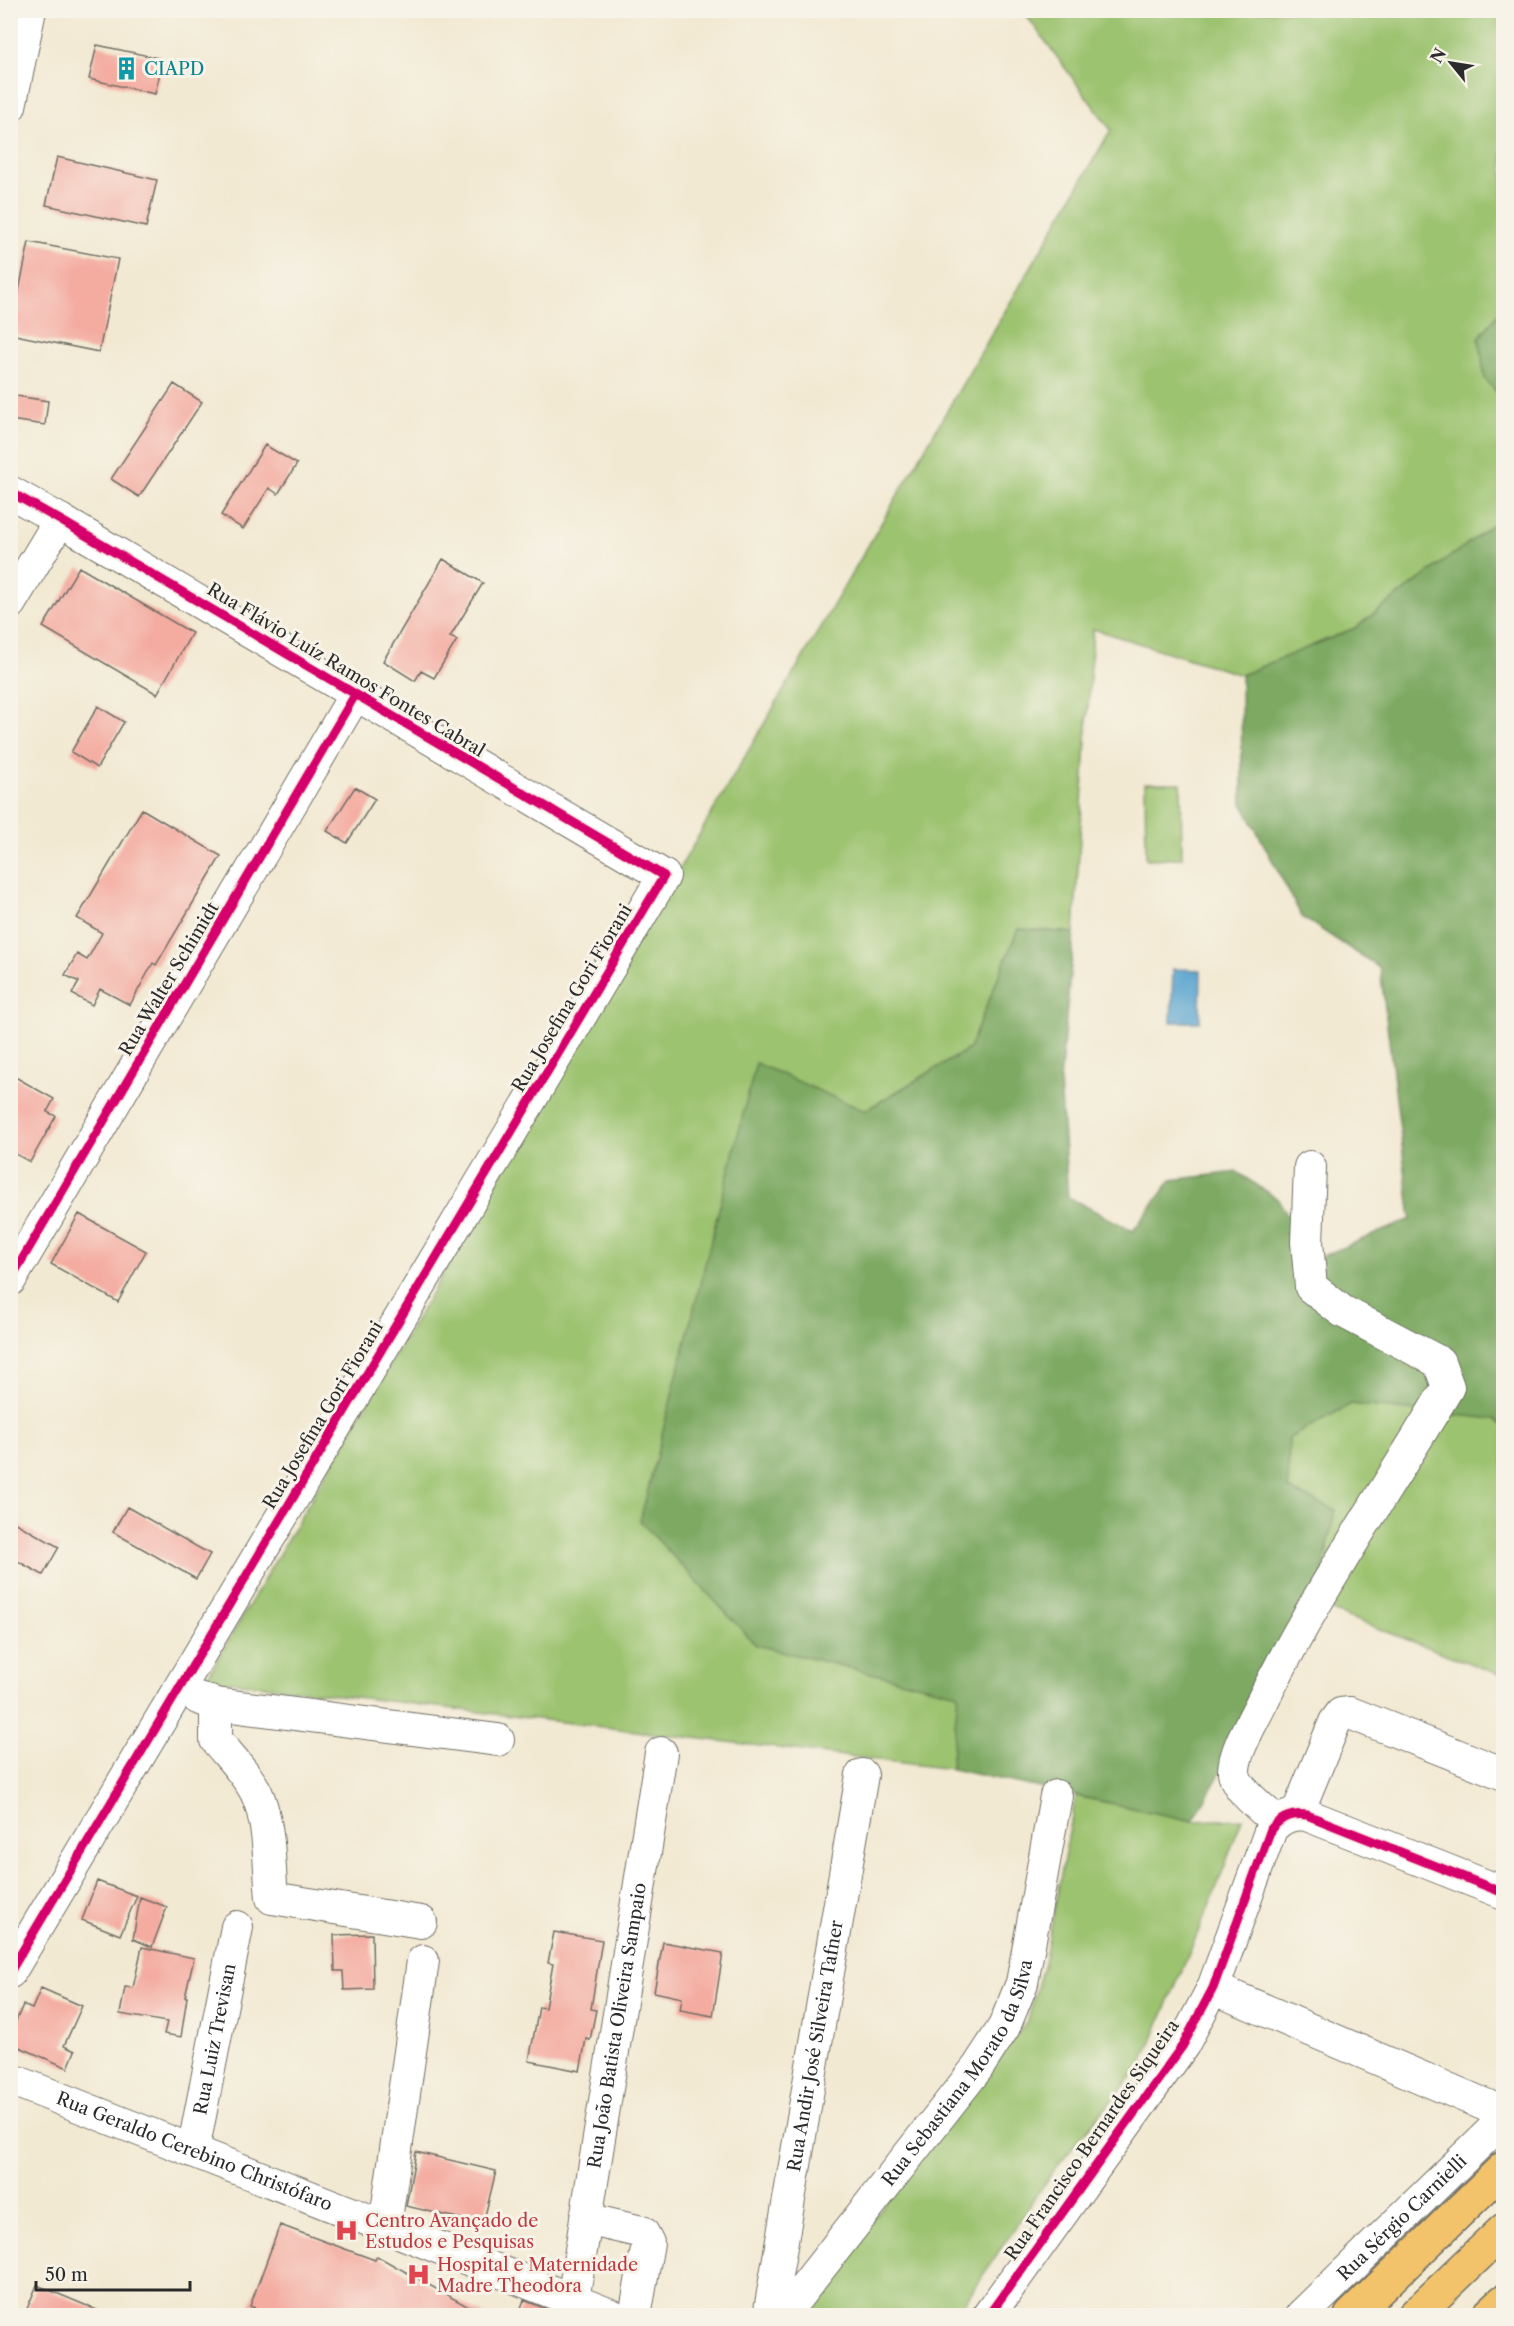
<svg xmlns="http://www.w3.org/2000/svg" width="1514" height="2326" viewBox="0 0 1514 2326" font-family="'Libre Caslon Text',serif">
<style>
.green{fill:#9cc36f;stroke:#64774d;stroke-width:1.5}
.forest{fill:#7da962;stroke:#546a46;stroke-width:1.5}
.water{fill:#57a3cf;stroke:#41677d;stroke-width:1.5}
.building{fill:#f4aba0}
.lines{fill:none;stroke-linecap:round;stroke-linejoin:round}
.minor-casing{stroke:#716e65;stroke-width:34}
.highway-casing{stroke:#716e65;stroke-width:36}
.minor{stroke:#fff;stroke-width:32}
.highway{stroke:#f2c36a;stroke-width:33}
.cycleway-casing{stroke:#f7f3e8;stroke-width:13}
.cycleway{stroke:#d6006c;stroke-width:9}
.labels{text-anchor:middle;stroke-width:6;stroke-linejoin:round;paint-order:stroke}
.culture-label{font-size:18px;fill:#0d838f;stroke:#f7f3e8;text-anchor:start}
.street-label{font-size:18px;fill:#2b2b2b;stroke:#f7f3e8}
.health-label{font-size:18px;fill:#be3a42;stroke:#f7f3e8;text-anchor:start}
</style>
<rect width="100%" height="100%" fill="#f7f3e8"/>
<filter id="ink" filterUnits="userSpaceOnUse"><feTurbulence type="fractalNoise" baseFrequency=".0167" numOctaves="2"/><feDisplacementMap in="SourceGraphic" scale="12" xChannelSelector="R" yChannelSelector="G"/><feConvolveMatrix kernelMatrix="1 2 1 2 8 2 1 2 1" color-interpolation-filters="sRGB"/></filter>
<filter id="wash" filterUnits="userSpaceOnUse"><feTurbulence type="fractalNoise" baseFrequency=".008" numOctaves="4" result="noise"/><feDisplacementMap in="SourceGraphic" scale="24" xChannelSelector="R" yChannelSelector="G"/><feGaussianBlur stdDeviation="1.35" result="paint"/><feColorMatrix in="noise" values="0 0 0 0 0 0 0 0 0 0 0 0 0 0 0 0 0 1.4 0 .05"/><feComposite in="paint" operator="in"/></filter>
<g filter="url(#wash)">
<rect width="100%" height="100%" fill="#f2e9d2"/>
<path class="green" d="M 1023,11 L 1503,11 L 1503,307 L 1479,338 L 1485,378 L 1503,399 L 1503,517 L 1355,628 L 1241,675 L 1093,629 L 1074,933 L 1018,929 L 969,1049 L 864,1111 L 756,1064 L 756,1645 L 959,1694 L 951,1769 L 206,1679 L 1111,130 Z
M 1145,783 L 1181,783 L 1182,858 L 1146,859 Z
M 1351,1404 L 1496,1419 L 1504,1426 L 1503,1676 L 1316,1605 L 1288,1489 L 1288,1438 Z
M 1076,1796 L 1193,1821 L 1242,1819 L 1213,1897 L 1142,2064 L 1051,2174 L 956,2315 L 801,2316 L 817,2291 L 1028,2020 L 1045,1958 Z"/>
<path class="forest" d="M 1503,307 L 1503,399 L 1485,379 L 1479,338 Z
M 1503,517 L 1503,1426 L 1495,1419 L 1351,1404 L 1289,1438 L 1288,1489 L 1335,1510 L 1316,1605 L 1193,1821 L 951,1769 L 958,1694 L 756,1645 L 640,1521 L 756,1063 L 865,1111 L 969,1049 L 1018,929 L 1074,933 L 1060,1081 L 1068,1197 L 1133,1231 L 1171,1180 L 1237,1172 L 1278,1199 L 1313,1260 L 1411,1219 L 1380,968 L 1302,917 L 1242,803 L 1241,675 L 1355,628 Z"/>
<path class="water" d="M 1173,969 L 1201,970 L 1200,1022 L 1171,1022 Z"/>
<g id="blocks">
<path class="building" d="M 97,45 L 163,59 L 155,94 L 89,79 Z
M 57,157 L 157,180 L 146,227 L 46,205 Z
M 29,242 L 118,259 L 99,352 L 10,334 Z
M 174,384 L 202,402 L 139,497 L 111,479 Z
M 10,395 L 48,401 L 45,425 L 10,420 Z
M 265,445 L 297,464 L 278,494 L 269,488 L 243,529 L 221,515 Z
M 443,559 L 483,583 L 450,637 L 457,640 L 434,678 L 421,671 L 415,681 L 383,661 Z
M 79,567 L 192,633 L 157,694 L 43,627 Z
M 98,706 L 124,722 L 97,768 L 71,752 Z
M 355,787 L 375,799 L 347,843 L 327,831 Z
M 142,809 L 221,856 L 156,965 L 153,963 L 130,1005 L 100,989 L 92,1005 L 72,994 L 79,982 L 65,975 L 77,954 L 87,960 L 102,933 L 77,918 Z
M 10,1074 L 54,1099 L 47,1112 L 56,1116 L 30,1162 L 10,1151 Z
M 79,1214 L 146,1251 L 118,1302 L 51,1264 Z
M 127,1507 L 210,1554 L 196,1579 L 113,1532 Z
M 10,1520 L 59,1547 L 43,1575 L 10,1557 Z
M 97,1881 L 137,1896 L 120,1935 L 82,1920 Z
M 140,1897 L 167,1907 L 152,1947 L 133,1939 Z
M 554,1932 L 602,1940 L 591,2009 L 596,2010 L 590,2040 L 586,2039 L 580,2071 L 529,2061 L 539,2007 L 545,2008 L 553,1964 L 548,1963 Z
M 372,1934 L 373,1989 L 344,1990 L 343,1971 L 335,1971 L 334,1935 Z
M 663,1942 L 723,1953 L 713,2016 L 680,2010 L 682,1998 L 654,1992 Z
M 142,1947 L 194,1958 L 185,1997 L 187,1997 L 181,2037 L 164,2034 L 167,2022 L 120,2014 L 125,1987 L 133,1988 Z
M 41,1988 L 82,2006 L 64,2046 L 75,2051 L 68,2068 L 10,2043 L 10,2034 L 23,2005 L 32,2009 Z
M 416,2152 L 496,2171 L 483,2224 L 406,2206 Z
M 280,2225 L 375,2260 L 377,2256 L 485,2316 L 275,2316 L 250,2306 Z
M 37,2285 L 109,2315 L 108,2316 L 24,2316 Z
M 524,2300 L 563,2316 L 518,2316 Z"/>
</g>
</g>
<g filter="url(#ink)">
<use href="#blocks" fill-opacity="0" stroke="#716e65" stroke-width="1.5"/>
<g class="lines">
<defs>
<g id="minor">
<path d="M 10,106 L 30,10"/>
<path d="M 10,492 L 60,520 L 664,876 L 10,1972"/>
<path d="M 10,603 L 60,520"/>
<path d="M 10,1280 L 355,695"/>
<path d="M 198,1698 L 216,1704 L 498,1740"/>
<path d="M 216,1704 L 216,1740 C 230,1757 246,1773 256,1792 C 270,1821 269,1866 272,1898 L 421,1922"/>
<path d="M 1297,1814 L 1335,1722 L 1341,1714 L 1350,1713 L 1504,1774"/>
<path d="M 1277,1822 C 1265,1811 1234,1788 1234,1771 C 1234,1752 1251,1724 1259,1708 C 1314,1596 1385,1493 1448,1387 L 1439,1362 L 1342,1311 L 1311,1287 L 1307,1242 L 1310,1167"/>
<path d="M 1213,1988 L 1504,2113"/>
<path id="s1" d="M 10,2079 L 613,2316"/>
<path id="s2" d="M 193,2151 L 237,1927"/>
<path d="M 586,2219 L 642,2232 L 648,2243 L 635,2316"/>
<path d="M 385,2226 L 423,1961"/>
<path id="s3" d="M 573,2300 L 661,1753"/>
<path id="s4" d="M 769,2316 L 862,1775"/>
<path id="s5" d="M 782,2316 L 978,2067 L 1004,2027 L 1022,1983 L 1056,1796"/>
<path d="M 988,2316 L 1183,2045 L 1213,1988 L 1271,1829 C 1281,1817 1292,1813 1307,1815 L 1504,1893"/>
<path id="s6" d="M 1301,2316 L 1504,2119"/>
</g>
<path id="highway" d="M 1351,2316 L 1504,2168
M 1414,2316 L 1504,2230
M 1488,2316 L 1504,2301"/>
</defs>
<use href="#minor" class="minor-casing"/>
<use href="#highway" class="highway-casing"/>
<use href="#minor" class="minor"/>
<use href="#highway" class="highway"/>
<defs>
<path id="cycleway" d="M 10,492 L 60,520 L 664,876 L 10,1972
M 10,1280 L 355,695
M 988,2316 L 1183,2045 L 1213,1988 L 1271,1829 C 1281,1817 1292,1813 1307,1815 L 1504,1893"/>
</defs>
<use href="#cycleway" class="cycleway-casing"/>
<use href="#cycleway" class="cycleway"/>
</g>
</g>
<defs>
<symbol id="building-bare" viewBox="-9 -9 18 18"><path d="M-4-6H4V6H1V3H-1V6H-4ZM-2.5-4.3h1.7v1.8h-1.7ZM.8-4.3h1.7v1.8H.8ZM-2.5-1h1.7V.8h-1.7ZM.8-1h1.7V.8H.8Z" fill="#0f9aa8" stroke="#f7f3e8" stroke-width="2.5" paint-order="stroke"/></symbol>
<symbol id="hospital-bare" viewBox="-9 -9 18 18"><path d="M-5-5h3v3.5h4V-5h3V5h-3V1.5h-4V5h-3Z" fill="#e0444e" stroke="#f7f3e8" stroke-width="2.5" paint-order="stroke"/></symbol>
</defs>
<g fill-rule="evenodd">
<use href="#building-bare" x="110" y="52" width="33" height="33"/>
<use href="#hospital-bare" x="330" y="2214" width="33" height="33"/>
<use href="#hospital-bare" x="402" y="2258" width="33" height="33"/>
</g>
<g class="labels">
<g class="culture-label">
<text x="144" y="75">CIAPD</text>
</g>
<g class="street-label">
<text transform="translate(346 670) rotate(31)" y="6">Rua Flávio Luíz Ramos Fontes Cabral</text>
<text transform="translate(169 979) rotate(-59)" y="6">Rua Walter Schimidt</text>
<text transform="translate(572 998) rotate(-59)" y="6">Rua Josefina Gori Fiorani</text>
<text transform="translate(323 1415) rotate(-59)" y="6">Rua Josefina Gori Fiorani</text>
<text dy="6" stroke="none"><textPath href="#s3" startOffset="278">Rua João Batista Oliveira Sampaio</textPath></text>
<text dy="6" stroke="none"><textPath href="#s2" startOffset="114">Rua Luiz Trevisan</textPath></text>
<text dy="6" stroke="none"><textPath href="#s4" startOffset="274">Rua Andir José Silveira Tafner</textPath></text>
<text dy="6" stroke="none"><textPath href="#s5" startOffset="302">Rua Sebastiana Morato da Silva</textPath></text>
<text transform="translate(1092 2140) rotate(-55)" y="6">Rua Francisco Bernardes Siqueira</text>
<text dy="6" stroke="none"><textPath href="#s1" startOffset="198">Rua Geraldo Cerebino Christófaro</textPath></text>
<text dy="6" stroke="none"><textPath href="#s6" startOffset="141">Rua Sérgio Carnielli</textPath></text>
</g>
<g class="health-label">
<text x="365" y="2227">Centro Avançado de<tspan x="365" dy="21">Estudos e Pesquisas</tspan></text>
<text x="437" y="2271">Hospital e Maternidade<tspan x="437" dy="21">Madre Theodora</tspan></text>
</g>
</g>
<rect width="1514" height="2326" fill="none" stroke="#f7f3e8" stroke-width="36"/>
<g transform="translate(1451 63) rotate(300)" stroke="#f7f3e8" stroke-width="4.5" paint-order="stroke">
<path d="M0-4.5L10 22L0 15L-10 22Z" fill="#2b2b2b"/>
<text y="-9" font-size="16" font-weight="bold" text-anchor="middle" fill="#2b2b2b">N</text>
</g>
<path d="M36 2281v9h154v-9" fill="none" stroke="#2b2b2b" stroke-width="3"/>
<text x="45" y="2281" font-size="18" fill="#2b2b2b" stroke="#f7f3e8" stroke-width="4.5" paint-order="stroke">50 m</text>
</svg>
